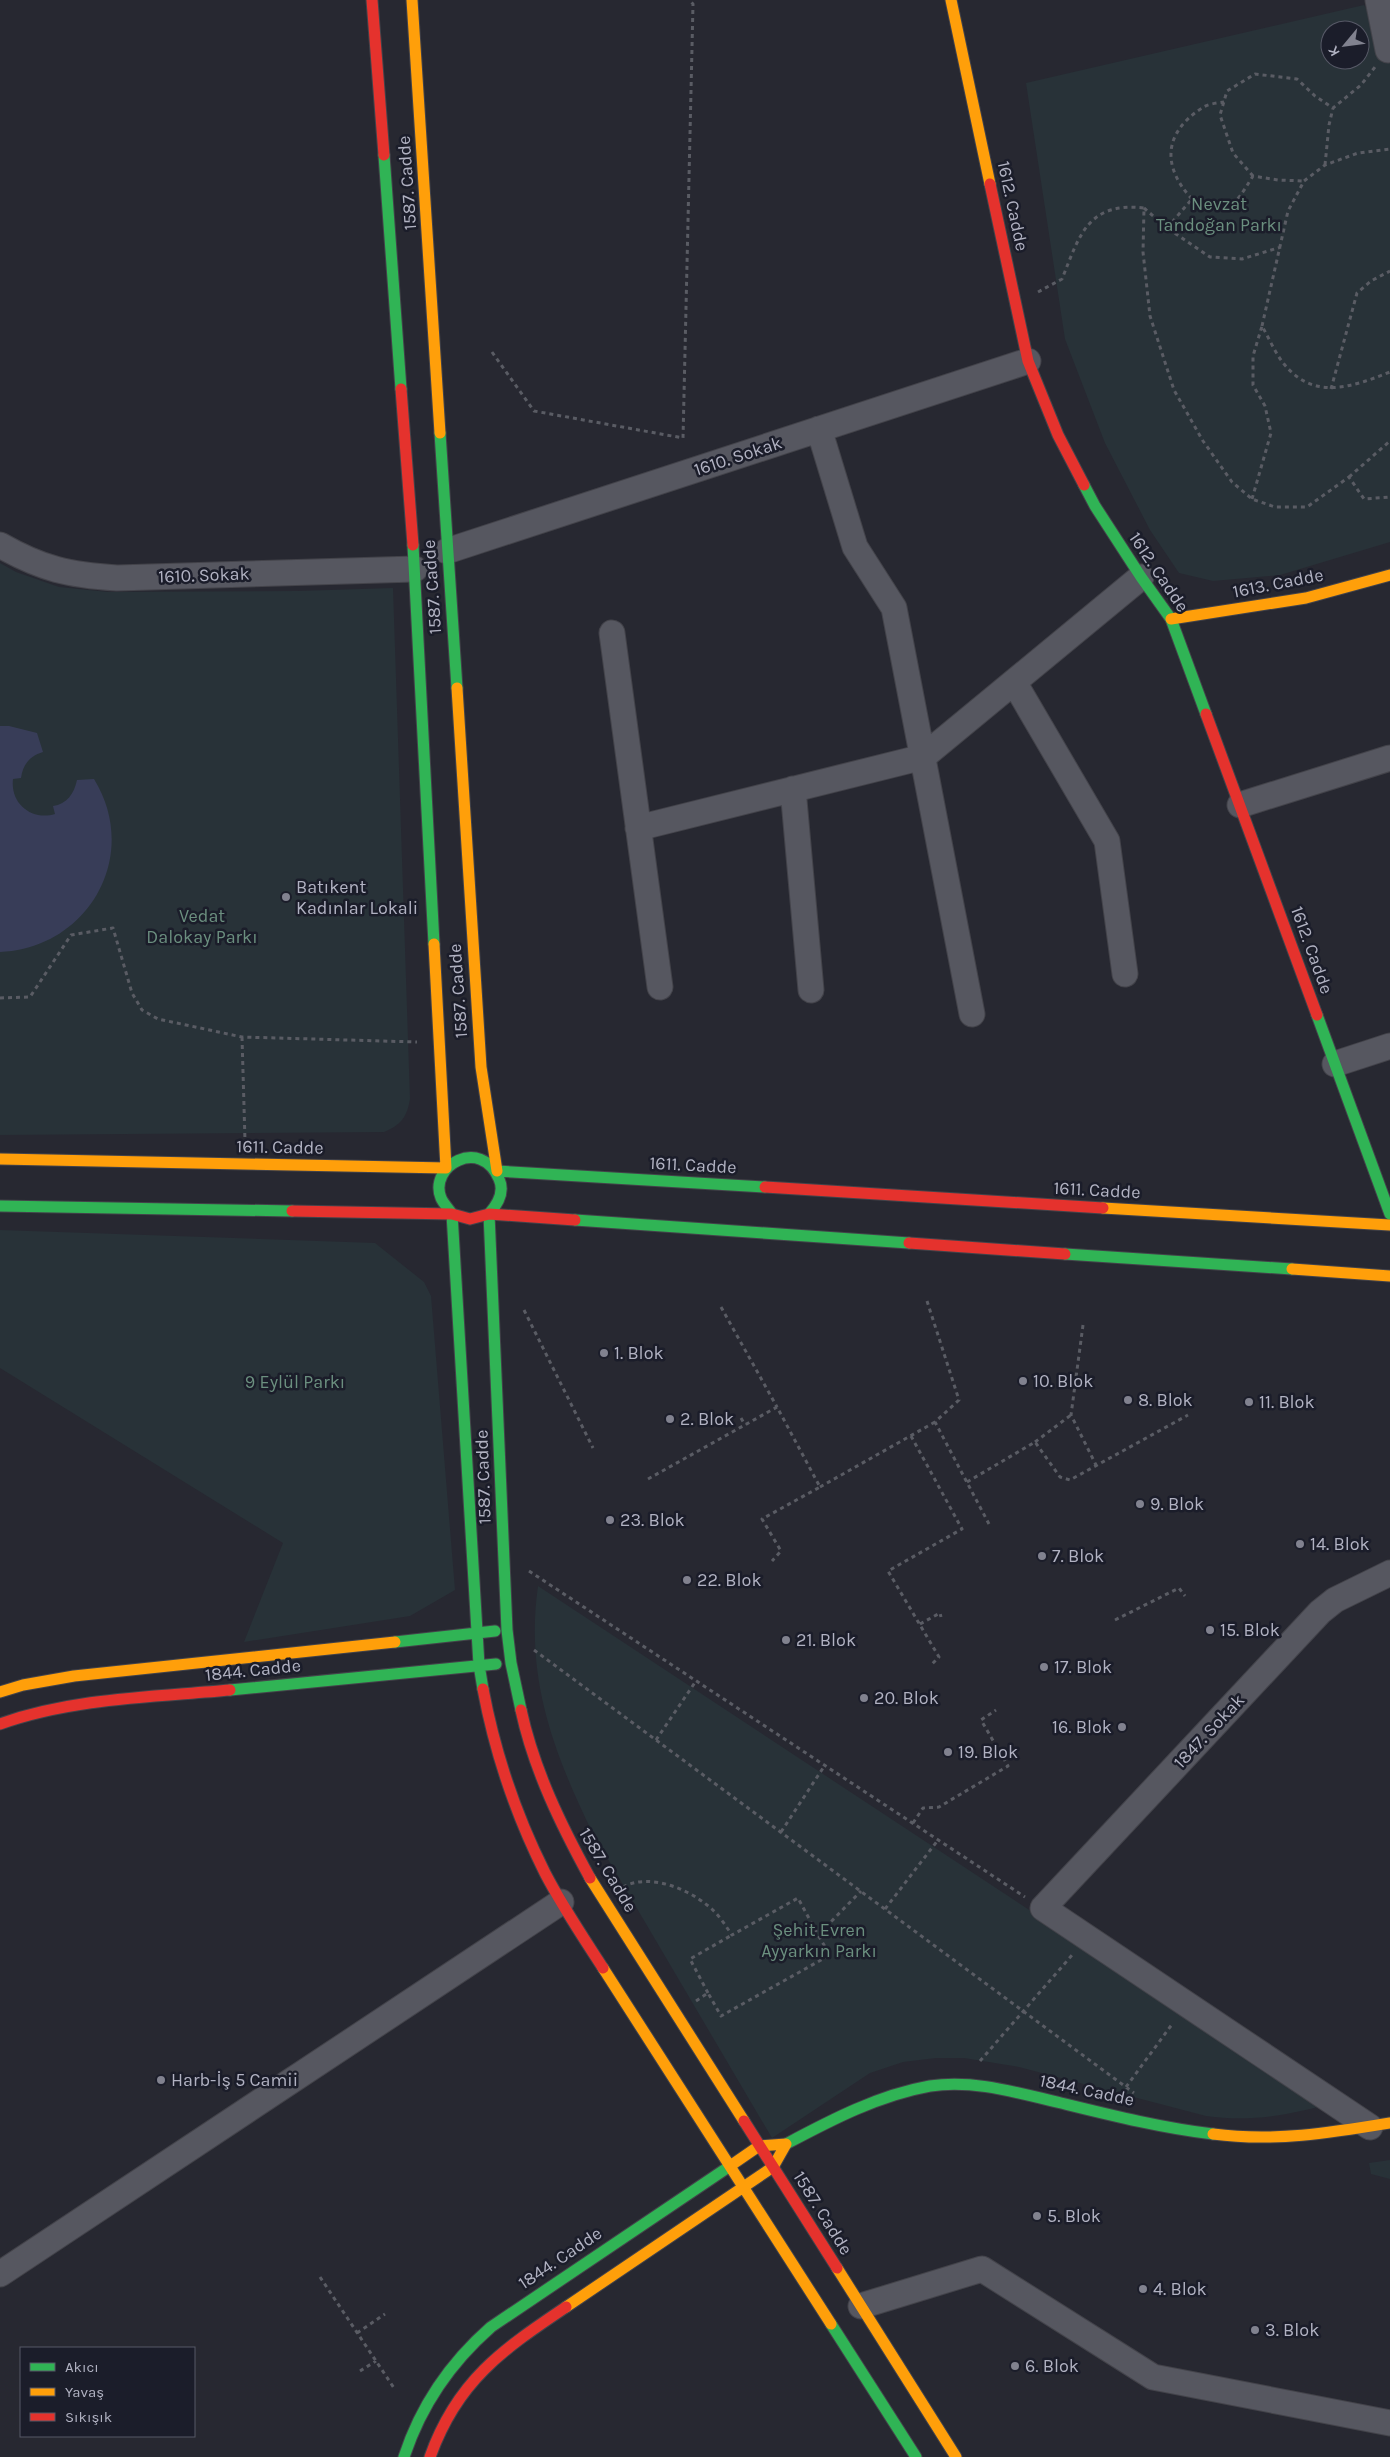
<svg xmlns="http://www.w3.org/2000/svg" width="1390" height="2457" viewBox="0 0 1390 2457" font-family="Karla,sans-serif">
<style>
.green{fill:#283238;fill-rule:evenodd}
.water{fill:#383d58}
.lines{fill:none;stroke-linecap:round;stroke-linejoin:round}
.street-casing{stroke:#43434a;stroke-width:27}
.fast-casing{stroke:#43434a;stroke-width:13}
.slow-casing{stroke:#43434a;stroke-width:13}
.jam-casing{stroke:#43434a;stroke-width:13}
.path{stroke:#5a5c64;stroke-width:3;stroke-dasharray:4 4;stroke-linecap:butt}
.street{stroke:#565760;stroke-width:25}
.fast{stroke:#30b455;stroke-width:11}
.slow{stroke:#ff9f0a;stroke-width:11}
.jam{stroke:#e5322d;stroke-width:11}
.poi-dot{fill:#81828f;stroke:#1b1d2a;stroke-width:2}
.labels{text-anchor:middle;stroke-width:5;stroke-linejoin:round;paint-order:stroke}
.street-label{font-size:18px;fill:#b1b2c2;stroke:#1b1d2a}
.park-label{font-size:18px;fill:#6b8f7f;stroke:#1b1d2a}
.poi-label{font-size:18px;fill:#b1b2c2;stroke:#1b1d2a;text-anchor:start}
</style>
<rect width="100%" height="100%" fill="#272831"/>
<path class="green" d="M 1364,5 L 1390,45 L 1390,542 L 1280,575 L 1213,581 L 1179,573 L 1150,530 L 1105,443 L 1065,339 L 1026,83 ZM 1330,30 L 1360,30 L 1360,60 L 1330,60 Z
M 0,563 L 16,572 L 59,587 L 108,592 L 298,591 L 393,588 L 410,1099 C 407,1117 401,1125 384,1132 L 0,1135 Z
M 0,1230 L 375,1243 L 424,1282 L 431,1296 L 455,1590 L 410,1616 L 244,1642 L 283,1543 L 0,1368 Z
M 538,1586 L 1325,2105 C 1285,2116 1248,2122 1206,2116 L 1019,2067 L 964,2058 L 936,2058 L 903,2062 L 870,2073 L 772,2138 L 592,1832 C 553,1751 525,1677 538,1586 Z
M 1390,2160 L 1390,2179 L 1371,2174 L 1369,2163 Z"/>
<path class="water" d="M 0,726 L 9,726 L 37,733 L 43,752 C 30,756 23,764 21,778 L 13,779 C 10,804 32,821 55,814 L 53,806 C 67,804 74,794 77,780 L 94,779 C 141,855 89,948 0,952 Z"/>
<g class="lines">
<defs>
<path id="street" d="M 1378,0 L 1388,50
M 819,429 L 855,547 L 894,608 L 972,1014
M 0,545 C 42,569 69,575 117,578 L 415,569
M 447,551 L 1028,361
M 612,633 L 660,987
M 1014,682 L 1107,841 L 1125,974
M 793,789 L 811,990
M 1240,805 L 1390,758
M 638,828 L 923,757 L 1141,577
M 1335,1064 L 1390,1046
M 1370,2127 L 1043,1908 L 1320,1612 L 1335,1600 L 1390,1573
M 0,2274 L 561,1902
M 861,2306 L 982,2269 L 1153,2377 L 1390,2423"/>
<path id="fast" d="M 384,155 L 401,389
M 440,433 L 457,688
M 1084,485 L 1095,506 L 1141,577 L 1171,619 L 1206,714
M 413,545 L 434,944
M 1317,1015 L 1390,1214
M 497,1171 L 765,1187
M 0,1206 L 292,1211
M 452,1214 L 479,1665 L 483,1689
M 452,1214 C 449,1209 443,1203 441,1198 C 428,1166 481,1136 499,1179 C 505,1192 498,1204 489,1214
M 489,1214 L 507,1630 L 511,1663 L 521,1710
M 575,1220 L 909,1243
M 1065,1254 L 1292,1269
M 395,1642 L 495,1631
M 230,1690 L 496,1664
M 786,2144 C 831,2120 879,2095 930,2086 C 973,2079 1018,2093 1061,2103 C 1110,2115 1162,2128 1213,2134
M 831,2324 L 916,2457
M 404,2457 C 421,2405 450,2363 491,2327 L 730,2166"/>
<path id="slow" d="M 412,0 L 440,433
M 951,0 L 990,184
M 1171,619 L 1306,598 L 1390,575
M 457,688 L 481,1067 L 497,1171
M 434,944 L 446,1168
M 0,1159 L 446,1168
M 1103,1208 L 1390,1225
M 1292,1269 L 1390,1276
M 0,1692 L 23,1685 L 74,1676 L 395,1642
M 590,1878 L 744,2121
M 603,1968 L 831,2324
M 1213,2134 C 1274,2142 1330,2133 1390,2123
M 837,2268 L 956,2457
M 566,2307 L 773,2167 L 786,2144 L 759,2146 L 730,2166"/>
<path id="jam" d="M 372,0 L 384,155
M 990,184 L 1028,361 L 1058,435 L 1084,485
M 401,389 L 413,545
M 1206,714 L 1317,1015
M 765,1187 L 1103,1208
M 292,1211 L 452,1214 L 470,1219 L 489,1214 L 575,1220
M 909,1243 L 1065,1254
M 483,1689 C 495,1753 516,1815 545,1873 C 562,1906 583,1937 603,1968
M 521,1710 C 534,1770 561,1825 590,1878
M 0,1724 C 73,1698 154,1697 230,1690
M 744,2121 L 837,2268
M 430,2457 C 457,2381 502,2350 566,2307"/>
</defs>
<use href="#street" class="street-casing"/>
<use href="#fast" class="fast-casing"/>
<use href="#slow" class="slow-casing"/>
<use href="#jam" class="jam-casing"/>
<path class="path" d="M 1325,165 L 1329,125 L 1333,108
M 1253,176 L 1233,153 L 1220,115 L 1227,91 L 1255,74 L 1297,79 L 1315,96 L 1333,108 L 1361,85 L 1375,67
M 1192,199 C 1162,167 1163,133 1202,108 C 1207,104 1217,103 1224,102
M 1144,208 L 1167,228 L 1210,257 L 1242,259 L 1281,247
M 1167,228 L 1192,199 C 1230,213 1232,210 1253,176 L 1278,180 L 1304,181
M 1038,292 L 1062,279 C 1080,234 1088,202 1144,208 L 1143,252 L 1150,316 L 1174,390 L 1203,441 L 1232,482 L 1252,499 L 1275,507 L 1307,507 L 1349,477 L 1364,499 L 1390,497
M 1262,326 L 1288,211 L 1304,181 L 1325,165 L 1358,153 L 1390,149
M 492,352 L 534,411 L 683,438 L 693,4 L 689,0
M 1331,389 L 1357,293 L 1371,281 L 1390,271
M 1349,477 L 1390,441
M 1252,499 L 1271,433 L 1265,406 L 1253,385 L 1253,356 L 1262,326 C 1269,338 1275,353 1284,364 C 1314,401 1352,387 1390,372
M 0,998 L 30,997 L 71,935 L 113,928 L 132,993 L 142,1010 L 158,1019 L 242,1037 L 417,1042
M 242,1037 L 245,1141
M 927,1301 L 959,1400 L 935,1422 L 989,1524
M 721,1307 L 777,1407
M 524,1310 L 593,1448
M 1083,1325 L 1071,1415 L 1096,1465
M 741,1418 L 745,1425
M 911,1436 L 962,1529 L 888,1571 L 939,1657 L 930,1666
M 1035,1442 L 1071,1415
M 648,1479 L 777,1407 L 820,1487 L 762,1519 L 781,1551 L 772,1561
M 967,1482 L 1035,1442 L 1060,1477 L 1070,1480 L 1188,1415
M 820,1487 L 935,1422
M 529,1571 L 1025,1897
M 1115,1620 L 1179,1588 L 1185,1596
M 920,1624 L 940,1613 L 941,1617
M 534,1650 L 1134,2093
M 656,1740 L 696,1681
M 913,1823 L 923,1808 L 939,1807 L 1008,1766 L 981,1720 L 996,1710
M 781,1832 L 825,1765
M 623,1887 C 649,1873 686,1888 707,1905 C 718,1913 725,1925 732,1935 L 798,1898 L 818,1935
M 885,1909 L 938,1840
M 708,1993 L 690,1959 L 732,1935
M 696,2001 L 708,1993 L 721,2016 L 830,1955 L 818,1935 L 861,1891
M 980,2061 L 1073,1954
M 1126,2087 L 1173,2023
M 320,2277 L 394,2388
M 357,2333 L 385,2314
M 360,2371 L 376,2361"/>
<use href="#street" class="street"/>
<use href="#fast" class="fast"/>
<use href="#slow" class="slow"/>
<use href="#jam" class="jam"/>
</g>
<g class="poi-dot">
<circle cx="286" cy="897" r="5"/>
<circle cx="604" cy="1353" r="5"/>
<circle cx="1023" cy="1381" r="5"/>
<circle cx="1128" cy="1400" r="5"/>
<circle cx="1249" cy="1402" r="5"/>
<circle cx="670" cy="1419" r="5"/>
<circle cx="1140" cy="1504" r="5"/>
<circle cx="610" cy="1520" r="5"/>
<circle cx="1300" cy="1544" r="5"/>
<circle cx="1042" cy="1556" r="5"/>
<circle cx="687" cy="1580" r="5"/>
<circle cx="1210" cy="1630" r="5"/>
<circle cx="786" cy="1640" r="5"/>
<circle cx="1044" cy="1667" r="5"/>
<circle cx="864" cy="1698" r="5"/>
<circle cx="1122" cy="1727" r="5"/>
<circle cx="948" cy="1752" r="5"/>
<circle cx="161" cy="2080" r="5"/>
<circle cx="1037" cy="2216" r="5"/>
<circle cx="1143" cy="2289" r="5"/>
<circle cx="1255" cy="2330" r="5"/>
<circle cx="1015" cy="2366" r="5"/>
</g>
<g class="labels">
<g class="street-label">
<text transform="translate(407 183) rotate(-94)" y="6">1587. Cadde</text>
<text transform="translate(1013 206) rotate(78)" y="6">1612. Cadde</text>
<text transform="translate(738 456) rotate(-18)" y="6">1610. Sokak</text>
<text transform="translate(1159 572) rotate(56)" y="6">1612. Cadde</text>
<text transform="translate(204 575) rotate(-2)" y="6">1610. Sokak</text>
<text transform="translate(1278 583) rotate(-11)" y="6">1613. Cadde</text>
<text transform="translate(432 587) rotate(-94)" y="6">1587. Cadde</text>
<text transform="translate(1312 950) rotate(70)" y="6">1612. Cadde</text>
<text transform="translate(458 991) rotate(-94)" y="6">1587. Cadde</text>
<text transform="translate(280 1147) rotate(1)" y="6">1611. Cadde</text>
<text transform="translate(693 1165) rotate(3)" y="6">1611. Cadde</text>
<text transform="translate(1097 1190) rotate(3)" y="6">1611. Cadde</text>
<text transform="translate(483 1477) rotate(-92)" y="6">1587. Cadde</text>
<text transform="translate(253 1670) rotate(-6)" y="6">1844. Cadde</text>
<text transform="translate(1209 1731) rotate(-47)" y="6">1847. Sokak</text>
<text transform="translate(608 1870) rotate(59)" y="6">1587. Cadde</text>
<text transform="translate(1087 2090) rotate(12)" y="6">1844. Cadde</text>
<text transform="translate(823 2213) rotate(58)" y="6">1587. Cadde</text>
<text transform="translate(560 2258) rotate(-34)" y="6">1844. Cadde</text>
</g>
<g class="park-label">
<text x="1219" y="210">Nevzat<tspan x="1219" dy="21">Tandoğan Parkı</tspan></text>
<text x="202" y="922">Vedat<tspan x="202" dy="21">Dalokay Parkı</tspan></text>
<text x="295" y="1388">9 Eylül Parkı</text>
<text x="819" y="1936">Şehit Evren<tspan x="819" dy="21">Ayyarkın Parkı</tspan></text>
</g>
<g class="poi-label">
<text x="296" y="893">Batıkent<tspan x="296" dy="21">Kadınlar Lokali</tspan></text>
<text x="614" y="1359">1. Blok</text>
<text x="1033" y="1387">10. Blok</text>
<text x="1138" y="1406">8. Blok</text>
<text x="1259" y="1408">11. Blok</text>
<text x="680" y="1425">2. Blok</text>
<text x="1150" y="1510">9. Blok</text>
<text x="620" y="1526">23. Blok</text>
<text x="1310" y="1550">14. Blok</text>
<text x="1052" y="1562">7. Blok</text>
<text x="697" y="1586">22. Blok</text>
<text x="1220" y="1636">15. Blok</text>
<text x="796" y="1646">21. Blok</text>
<text x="1054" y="1673">17. Blok</text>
<text x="874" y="1704">20. Blok</text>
<text x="1112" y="1733" text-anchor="end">16. Blok</text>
<text x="958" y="1758">19. Blok</text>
<text x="171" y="2086">Harb-İş 5 Camii</text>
<text x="1047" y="2222">5. Blok</text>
<text x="1153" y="2295">4. Blok</text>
<text x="1265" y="2336">3. Blok</text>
<text x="1025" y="2372">6. Blok</text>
</g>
</g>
<rect x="20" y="2347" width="175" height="90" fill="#1b1d2a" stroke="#575967"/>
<rect x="30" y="2363" width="25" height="8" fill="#30b455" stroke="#575967"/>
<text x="65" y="2372" font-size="15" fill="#b1b2c2">Akıcı</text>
<rect x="30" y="2388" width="25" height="8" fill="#ff9f0a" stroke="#575967"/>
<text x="65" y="2397" font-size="15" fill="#b1b2c2">Yavaş</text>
<rect x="30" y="2413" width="25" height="8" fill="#e5322d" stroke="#575967"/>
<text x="65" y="2422" font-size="15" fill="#b1b2c2">Sıkışık</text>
<g transform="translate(1345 45) rotate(241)"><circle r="24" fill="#1b1d2a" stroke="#575967"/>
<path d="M0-4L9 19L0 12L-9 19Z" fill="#81828f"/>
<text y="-8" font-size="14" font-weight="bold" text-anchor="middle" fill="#b1b2c2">K</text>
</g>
</svg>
